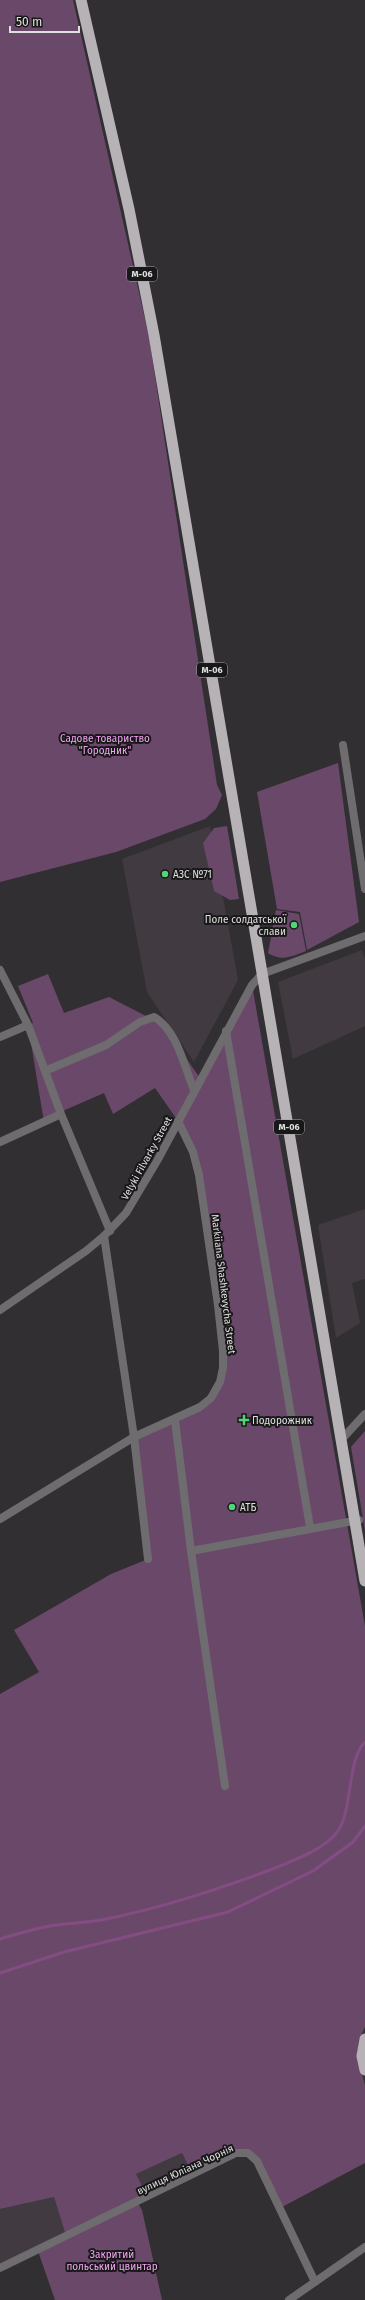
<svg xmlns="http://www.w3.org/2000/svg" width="365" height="2300" viewBox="0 0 365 2300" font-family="'Fira Sans',sans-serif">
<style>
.built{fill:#413a41}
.green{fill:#6a486a}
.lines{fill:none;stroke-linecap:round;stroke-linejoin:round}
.stream{stroke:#834d83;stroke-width:3}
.minor{stroke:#6e6c6e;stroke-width:8}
.tertiary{stroke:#6e6c6e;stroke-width:8}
.trunk{stroke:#b6b2b6;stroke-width:11}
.poi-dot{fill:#50d674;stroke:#191819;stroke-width:1.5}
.labels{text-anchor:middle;stroke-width:4;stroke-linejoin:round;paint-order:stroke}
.shield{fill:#191819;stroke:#a4a3a4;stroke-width:1}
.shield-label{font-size:9px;font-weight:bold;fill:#e0dfe0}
.park-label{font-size:10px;fill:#f4a6f4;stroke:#191819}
.poi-label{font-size:10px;fill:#e0dfe0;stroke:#191819;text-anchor:start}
.street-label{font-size:10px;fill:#e0dfe0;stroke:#191819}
</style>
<rect width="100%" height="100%" fill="#322f32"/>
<path class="built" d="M 210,826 L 238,980 L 194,1062 L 147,992 L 122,859 Z
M 362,950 L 365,959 L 365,1026 L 293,1059 L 278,982 Z
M 365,1209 L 365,1279 L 352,1283 L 360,1323 L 336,1338 L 318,1225 Z
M 182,2153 L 193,2175 L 148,2197 L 136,2174 Z
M 54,2197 L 66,2236 L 0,2268 L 0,2209 Z"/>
<path class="green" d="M 0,0 L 73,0 L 149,337 L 217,785 L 222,795 L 216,809 L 205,819 L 116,852 L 0,882 Z
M 338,763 L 359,922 L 307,950 L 300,912 L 277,909 L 257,792 Z
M 227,826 L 228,832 L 239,899 L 230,900 L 214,891 L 203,843 L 214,828 Z
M 276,910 L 299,914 L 306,951 C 293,956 282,962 268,953 Z
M 48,974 L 64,1013 L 109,997 L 146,1016 L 167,1031 L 200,1078 L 252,985 L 365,1626 L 365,2027 L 359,2040 L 357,2056 L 365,2085 L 365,2163 L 282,2207 L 248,2153 L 236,2153 L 193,2175 L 182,2153 L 136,2174 L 148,2197 L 66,2236 L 54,2197 L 0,2209 L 0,1694 L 39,1672 L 14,1630 L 111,1574 L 148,1559 L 134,1437 L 211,1398 L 223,1368 L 199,1175 L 178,1121 L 155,1088 L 113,1114 L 104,1093 L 65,1110 L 44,1122 L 28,1025 L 33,1023 L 18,986 Z
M 365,1431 L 365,1531 L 351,1447 Z
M 138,2203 L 142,2210 L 162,2300 L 55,2300 L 38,2251 Z"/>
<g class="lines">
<path class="stream" d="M 0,1939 C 17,1934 33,1929 50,1926 C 67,1923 84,1923 101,1920 C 159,1909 215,1890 270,1870 C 290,1862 326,1849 338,1831 C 353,1809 347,1759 365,1742
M 0,1973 L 64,1952 L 228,1912 L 313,1871 L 353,1842 L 365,1826"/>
<path class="minor" d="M 343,745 L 365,889
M 0,970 L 28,1025 L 61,1114 L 110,1231
M 226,1031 L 310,1527
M 0,1037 L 28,1025
M 45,1071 L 106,1045 L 140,1022 L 154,1017 C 177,1030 184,1066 194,1090
M 0,1142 L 61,1114
M 104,1236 L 134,1437 L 148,1559
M 175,1420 L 191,1551
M 341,1440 L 365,1414
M 0,1519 L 134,1437 L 200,1407 L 211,1398 L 220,1382 L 223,1368 L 223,1351 L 218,1305 L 199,1175 L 193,1152 L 178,1121
M 225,1786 L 191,1551 L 359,1520
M 0,2268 L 236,2153 L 248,2153 L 257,2161 L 315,2282"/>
<path class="tertiary" d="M 0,1310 L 86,1251 L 104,1236 L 126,1213 L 157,1161 L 252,985 L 262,974 L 365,936
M 289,2300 L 365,2247"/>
<path class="trunk" d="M 81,0 L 129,209 L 154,335 L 365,1581
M 365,2039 L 362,2056 L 365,2070"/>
</g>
<g class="poi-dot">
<circle cx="165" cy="874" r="4"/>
<circle cx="294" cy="925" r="4"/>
<path d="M242 1414h4v4h4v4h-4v4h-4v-4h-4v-4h4z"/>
<circle cx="232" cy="1507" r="4"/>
</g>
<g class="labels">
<g class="shield">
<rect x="127" y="267" width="30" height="14" rx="3"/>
<rect x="197" y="663" width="30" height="14" rx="3"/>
<rect x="274" y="1120" width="30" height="14" rx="3"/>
</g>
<g class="shield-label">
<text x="142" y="277">М-06</text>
<text x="212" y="673">М-06</text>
<text x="289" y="1130">М-06</text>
</g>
<g class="park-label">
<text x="105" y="742">Садове товариство<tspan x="105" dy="12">"Городник"</tspan></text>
<text x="112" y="2258">Закритий<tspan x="112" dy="12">польський цвинтар</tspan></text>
</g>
<g class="poi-label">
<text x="173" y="878">АЗС №71</text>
<text x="286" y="923" text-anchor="end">Поле солдатської<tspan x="286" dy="12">слави</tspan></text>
<text x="252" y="1424">Подорожник</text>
<text x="240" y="1511">АТБ</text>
</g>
<g class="street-label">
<text transform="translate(146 1158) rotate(-61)" y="4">Velyki Filvarky Street</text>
<text transform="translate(224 1284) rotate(83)" y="4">Markiiana Shashkevycha Street</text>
<text transform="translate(185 2169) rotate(-25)" y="4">вулиця Юліана Чорнія</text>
</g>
</g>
<path d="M10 26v6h69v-6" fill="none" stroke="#e0dfe0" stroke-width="2"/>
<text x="16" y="26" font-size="12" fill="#e0dfe0" stroke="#191819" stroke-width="3" paint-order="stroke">50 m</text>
</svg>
